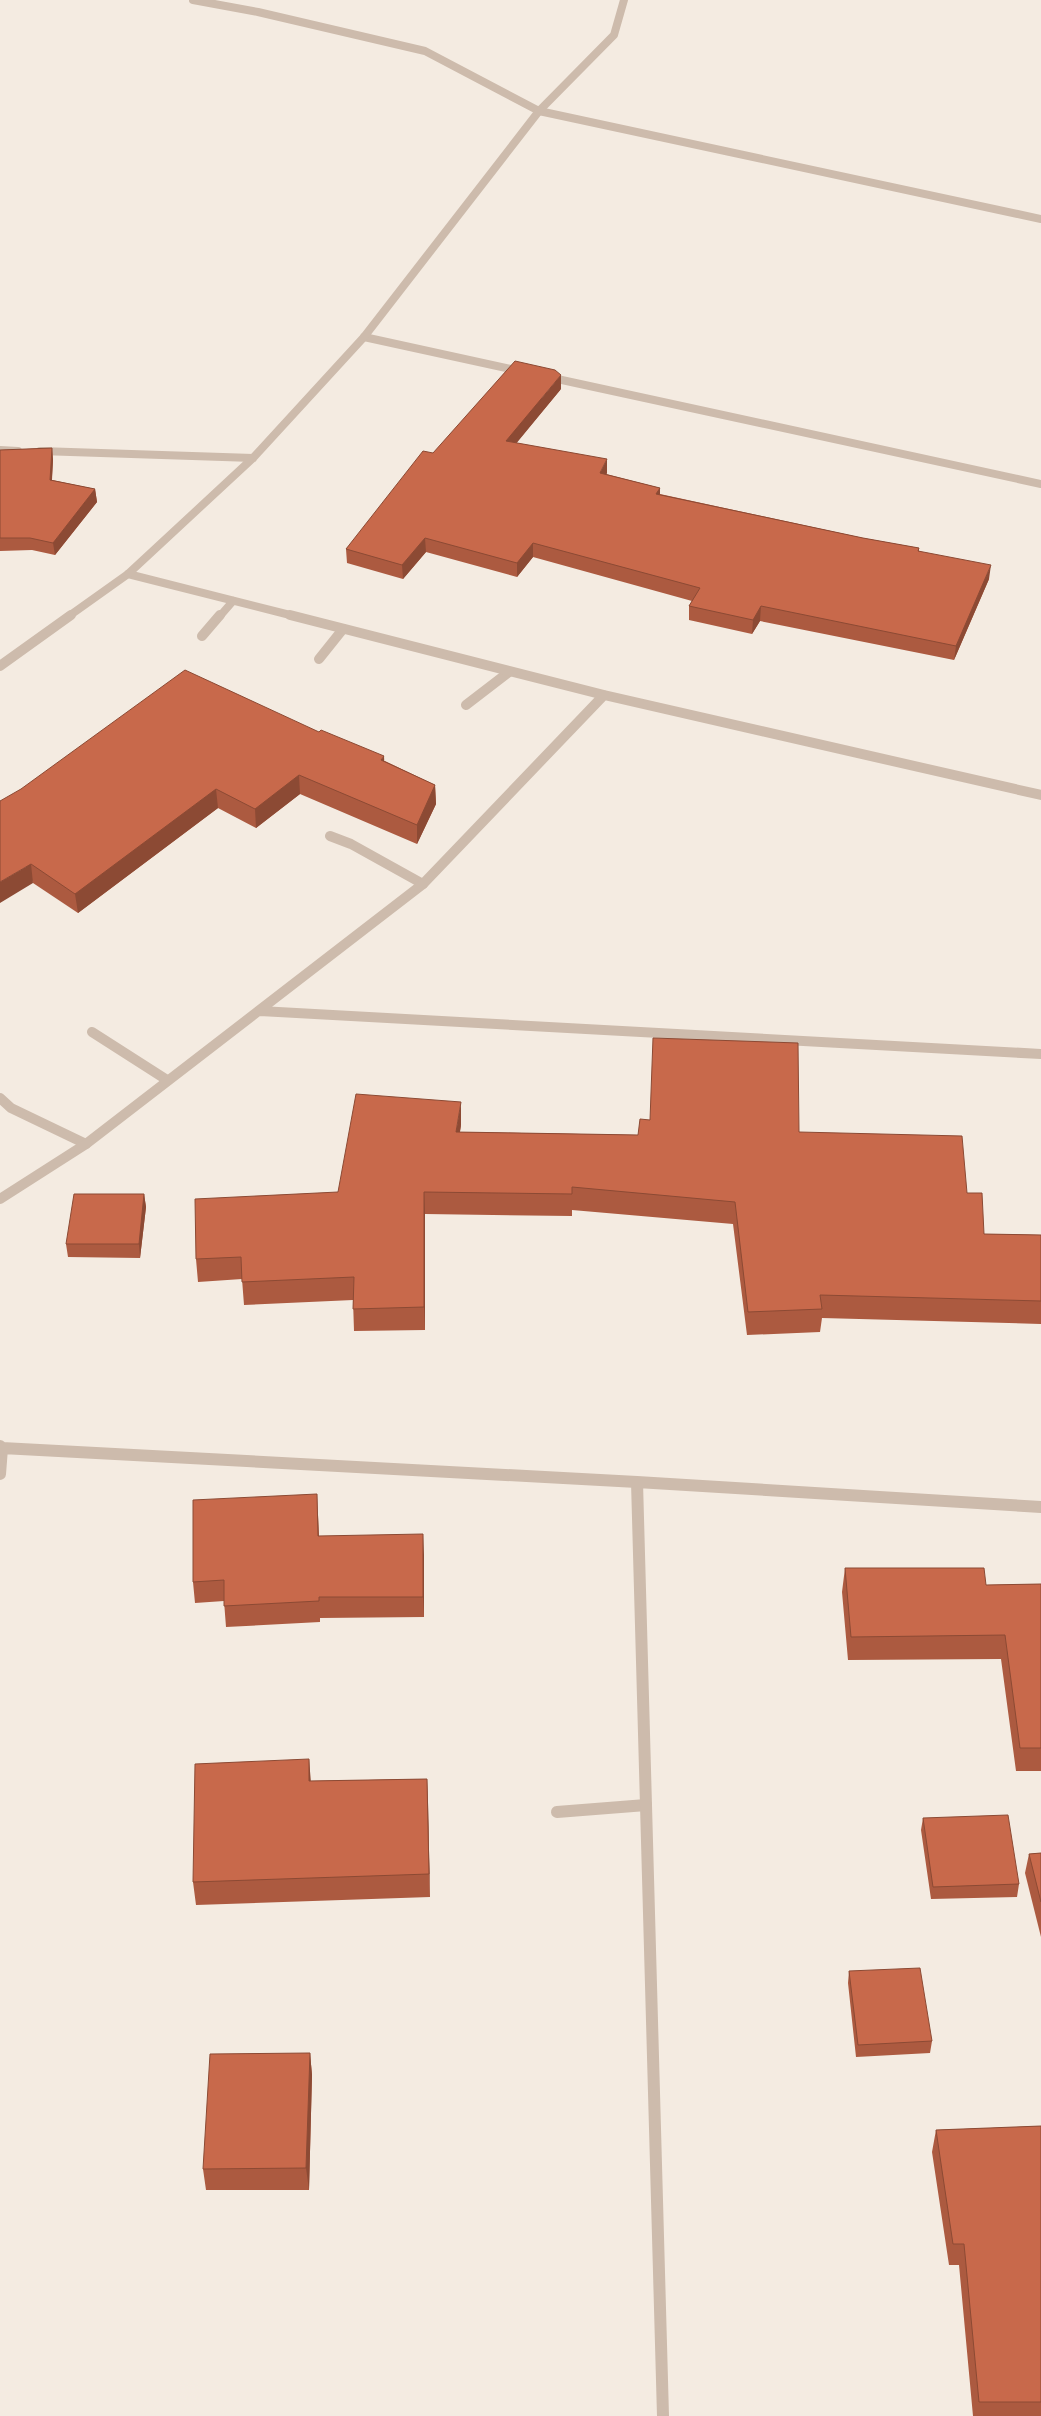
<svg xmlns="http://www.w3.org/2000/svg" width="1041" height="2416" viewBox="0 0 1041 2416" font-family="'IBM Plex Sans',sans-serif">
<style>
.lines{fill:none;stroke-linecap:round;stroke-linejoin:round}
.service-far2{stroke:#cdbbac;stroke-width:8}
.service-far1{stroke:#cdbbac;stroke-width:10}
.service{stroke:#cdbbac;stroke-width:12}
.minor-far2{stroke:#cdbbac;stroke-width:8}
.minor-far1{stroke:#cdbbac;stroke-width:10}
.minor{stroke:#cdbbac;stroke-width:12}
.tertiary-far1{stroke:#cdbbac;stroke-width:8}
.tertiary{stroke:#cdbbac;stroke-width:10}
.wall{fill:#ac5a40}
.shaded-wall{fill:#8c4a34}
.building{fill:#c8694b;stroke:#8c4a34}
</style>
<rect width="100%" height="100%" fill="#f4ebe1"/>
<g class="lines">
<path class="service-far2" d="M 220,616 L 233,601"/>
<path class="service-far1" d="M 202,636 L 220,615
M 319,659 L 343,629
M 466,705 L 509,672
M 330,836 L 351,844 L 423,884
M 92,1032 L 167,1080
M 0,1098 L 11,1108 L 86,1144"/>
<path class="service" d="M 557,1812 L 646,1805"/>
<path class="minor-far2" d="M 193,0 L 258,12 L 425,51 L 539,111 L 614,35 L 624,0
M 364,337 L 520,371
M 548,377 L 1041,484
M 128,574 L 294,616"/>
<path class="minor-far1" d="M 290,615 L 604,695 L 1041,795
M 260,1011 L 1041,1054
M 0,1199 L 86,1144 L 423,884 L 604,695"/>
<path class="minor" d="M 0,1446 L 2,1448 L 0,1474
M 2,1448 L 637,1482 L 1041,1507
M 637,1482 L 663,2416"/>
<path class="tertiary-far1" d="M 0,450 L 18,451
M 40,451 L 253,458
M 69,616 L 128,574 L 253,458 L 364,337 L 539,111 L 1041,219"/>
<path class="tertiary" d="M 0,666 L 71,615"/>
</g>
<path class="wall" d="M 561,389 L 516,443 L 607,473 L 606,474 L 660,488 L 660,494 L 863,538 L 919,548 L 919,551 L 989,579 L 954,660 L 760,621 L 752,634 L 689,620 L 689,606 L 692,601 L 533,557 L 517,577 L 426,552 L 403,579 L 347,563 L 346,549 L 433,453 Z
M 52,448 L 53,460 L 52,480 L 95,489 L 97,502 L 55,555 L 32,550 L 0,551 L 0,450 Z
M 385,761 L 435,785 L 436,804 L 417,844 L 300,794 L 256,828 L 218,808 L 78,913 L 33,883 L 0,801 Z
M 461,1125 L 460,1132 L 638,1135 L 799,1132 L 967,1193 L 984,1234 L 1041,1235 L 1041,1324 L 822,1318 L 820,1332 L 747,1335 L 733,1224 L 572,1210 L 572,1216 L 425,1214 L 425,1330 L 354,1331 L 353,1300 L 244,1305 L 242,1279 L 198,1282 L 196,1259 L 338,1192 Z
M 144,1194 L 146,1207 L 140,1258 L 68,1257 L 66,1244 Z
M 318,1515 L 319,1536 L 424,1555 L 424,1617 L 320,1618 L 320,1622 L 226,1627 L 224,1601 L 195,1603 L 193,1582 Z
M 845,1568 L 986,1585 L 1041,1584 L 1041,1771 L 1016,1771 L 1001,1659 L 848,1660 L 842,1592 Z
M 309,1759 L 310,1781 L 427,1779 L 430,1897 L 196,1905 L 193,1882 Z
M 923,1818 L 1019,1884 L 1017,1897 L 931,1899 L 921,1830 Z
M 1041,1853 L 1041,1937 L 1025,1873 L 1029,1854 Z
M 849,1971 L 932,2041 L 930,2053 L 856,2057 L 848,1983 Z
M 310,2053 L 312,2075 L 309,2190 L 206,2190 L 203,2169 Z
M 1041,2126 L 1041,2416 L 973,2416 L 959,2265 L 949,2265 L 932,2152 L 936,2130 Z"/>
<path class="shaded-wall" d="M 561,375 L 561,389 L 506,456 L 506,441 Z
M 52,448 L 53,460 L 51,492 L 50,480 Z
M 607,459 L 607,473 L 600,487 L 600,473 Z
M 660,488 L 660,502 L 656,494 Z
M 95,489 L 97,502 L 55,555 L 53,543 Z
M 425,538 L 426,552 L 403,579 L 402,565 Z
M 533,543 L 533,557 L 517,577 L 517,563 Z
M 991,565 L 989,579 L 954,660 L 956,646 Z
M 761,606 L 760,621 L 752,634 L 753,620 Z
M 384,756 L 385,775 L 381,760 Z
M 299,775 L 300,794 L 256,828 L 255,809 Z
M 435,785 L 436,804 L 417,844 L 417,825 Z
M 216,789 L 218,808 L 78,913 L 75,894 Z
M 31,864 L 33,883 L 0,903 L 0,882 Z
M 461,1102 L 461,1125 L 456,1154 L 456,1132 Z
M 424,1192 L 425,1214 L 425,1330 L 424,1307 Z
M 144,1194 L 146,1207 L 140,1258 L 139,1244 Z
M 317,1494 L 318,1515 L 319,1557 L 318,1536 Z
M 423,1534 L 424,1555 L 424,1617 L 423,1597 Z
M 309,1759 L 311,1783 L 309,1781 Z
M 427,1779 L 428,1802 L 430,1897 L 429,1874 Z
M 310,2053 L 312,2075 L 309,2190 L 306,2168 Z"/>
<path class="building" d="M 515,361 L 555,370 L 561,375 L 506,441 L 607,459 L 600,473 L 660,488 L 656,494 L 863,538 L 919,548 L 918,551 L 991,565 L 956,646 L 761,606 L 753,620 L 689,606 L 700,588 L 533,543 L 517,563 L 425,538 L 402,565 L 346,549 L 423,451 L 433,453 Z
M 52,448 L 50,480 L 95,489 L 53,543 L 30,538 L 0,538 L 0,450 Z
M 185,670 L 319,732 L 321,730 L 384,756 L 381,760 L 435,785 L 417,825 L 299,775 L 255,809 L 216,789 L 75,894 L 31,864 L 0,882 L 0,801 L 21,789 Z
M 653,1038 L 798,1043 L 799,1132 L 962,1136 L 967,1193 L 982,1193 L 984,1234 L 1041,1235 L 1041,1301 L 820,1295 L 822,1309 L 748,1312 L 735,1202 L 572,1187 L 572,1194 L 424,1192 L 424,1307 L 353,1309 L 354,1277 L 242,1282 L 241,1257 L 196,1259 L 195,1199 L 338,1192 L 356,1094 L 461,1102 L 456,1132 L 638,1135 L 640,1119 L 650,1120 Z
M 74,1194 L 144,1194 L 139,1244 L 66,1244 Z
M 317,1494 L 318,1536 L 423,1534 L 423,1597 L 319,1597 L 319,1601 L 224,1606 L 224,1580 L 193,1582 L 193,1500 Z
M 845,1568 L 984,1568 L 986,1585 L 1041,1584 L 1041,1748 L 1020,1748 L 1005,1635 L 851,1637 Z
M 309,1759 L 309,1781 L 427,1779 L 429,1874 L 193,1882 L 195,1764 Z
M 1008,1815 L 1019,1884 L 933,1887 L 923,1818 Z
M 1041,1853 L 1041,1902 L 1029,1854 Z
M 920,1968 L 932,2041 L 858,2045 L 849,1971 Z
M 310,2053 L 306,2168 L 203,2169 L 210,2054 Z
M 1041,2126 L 1041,2402 L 979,2402 L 964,2244 L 953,2244 L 936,2130 Z"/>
</svg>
